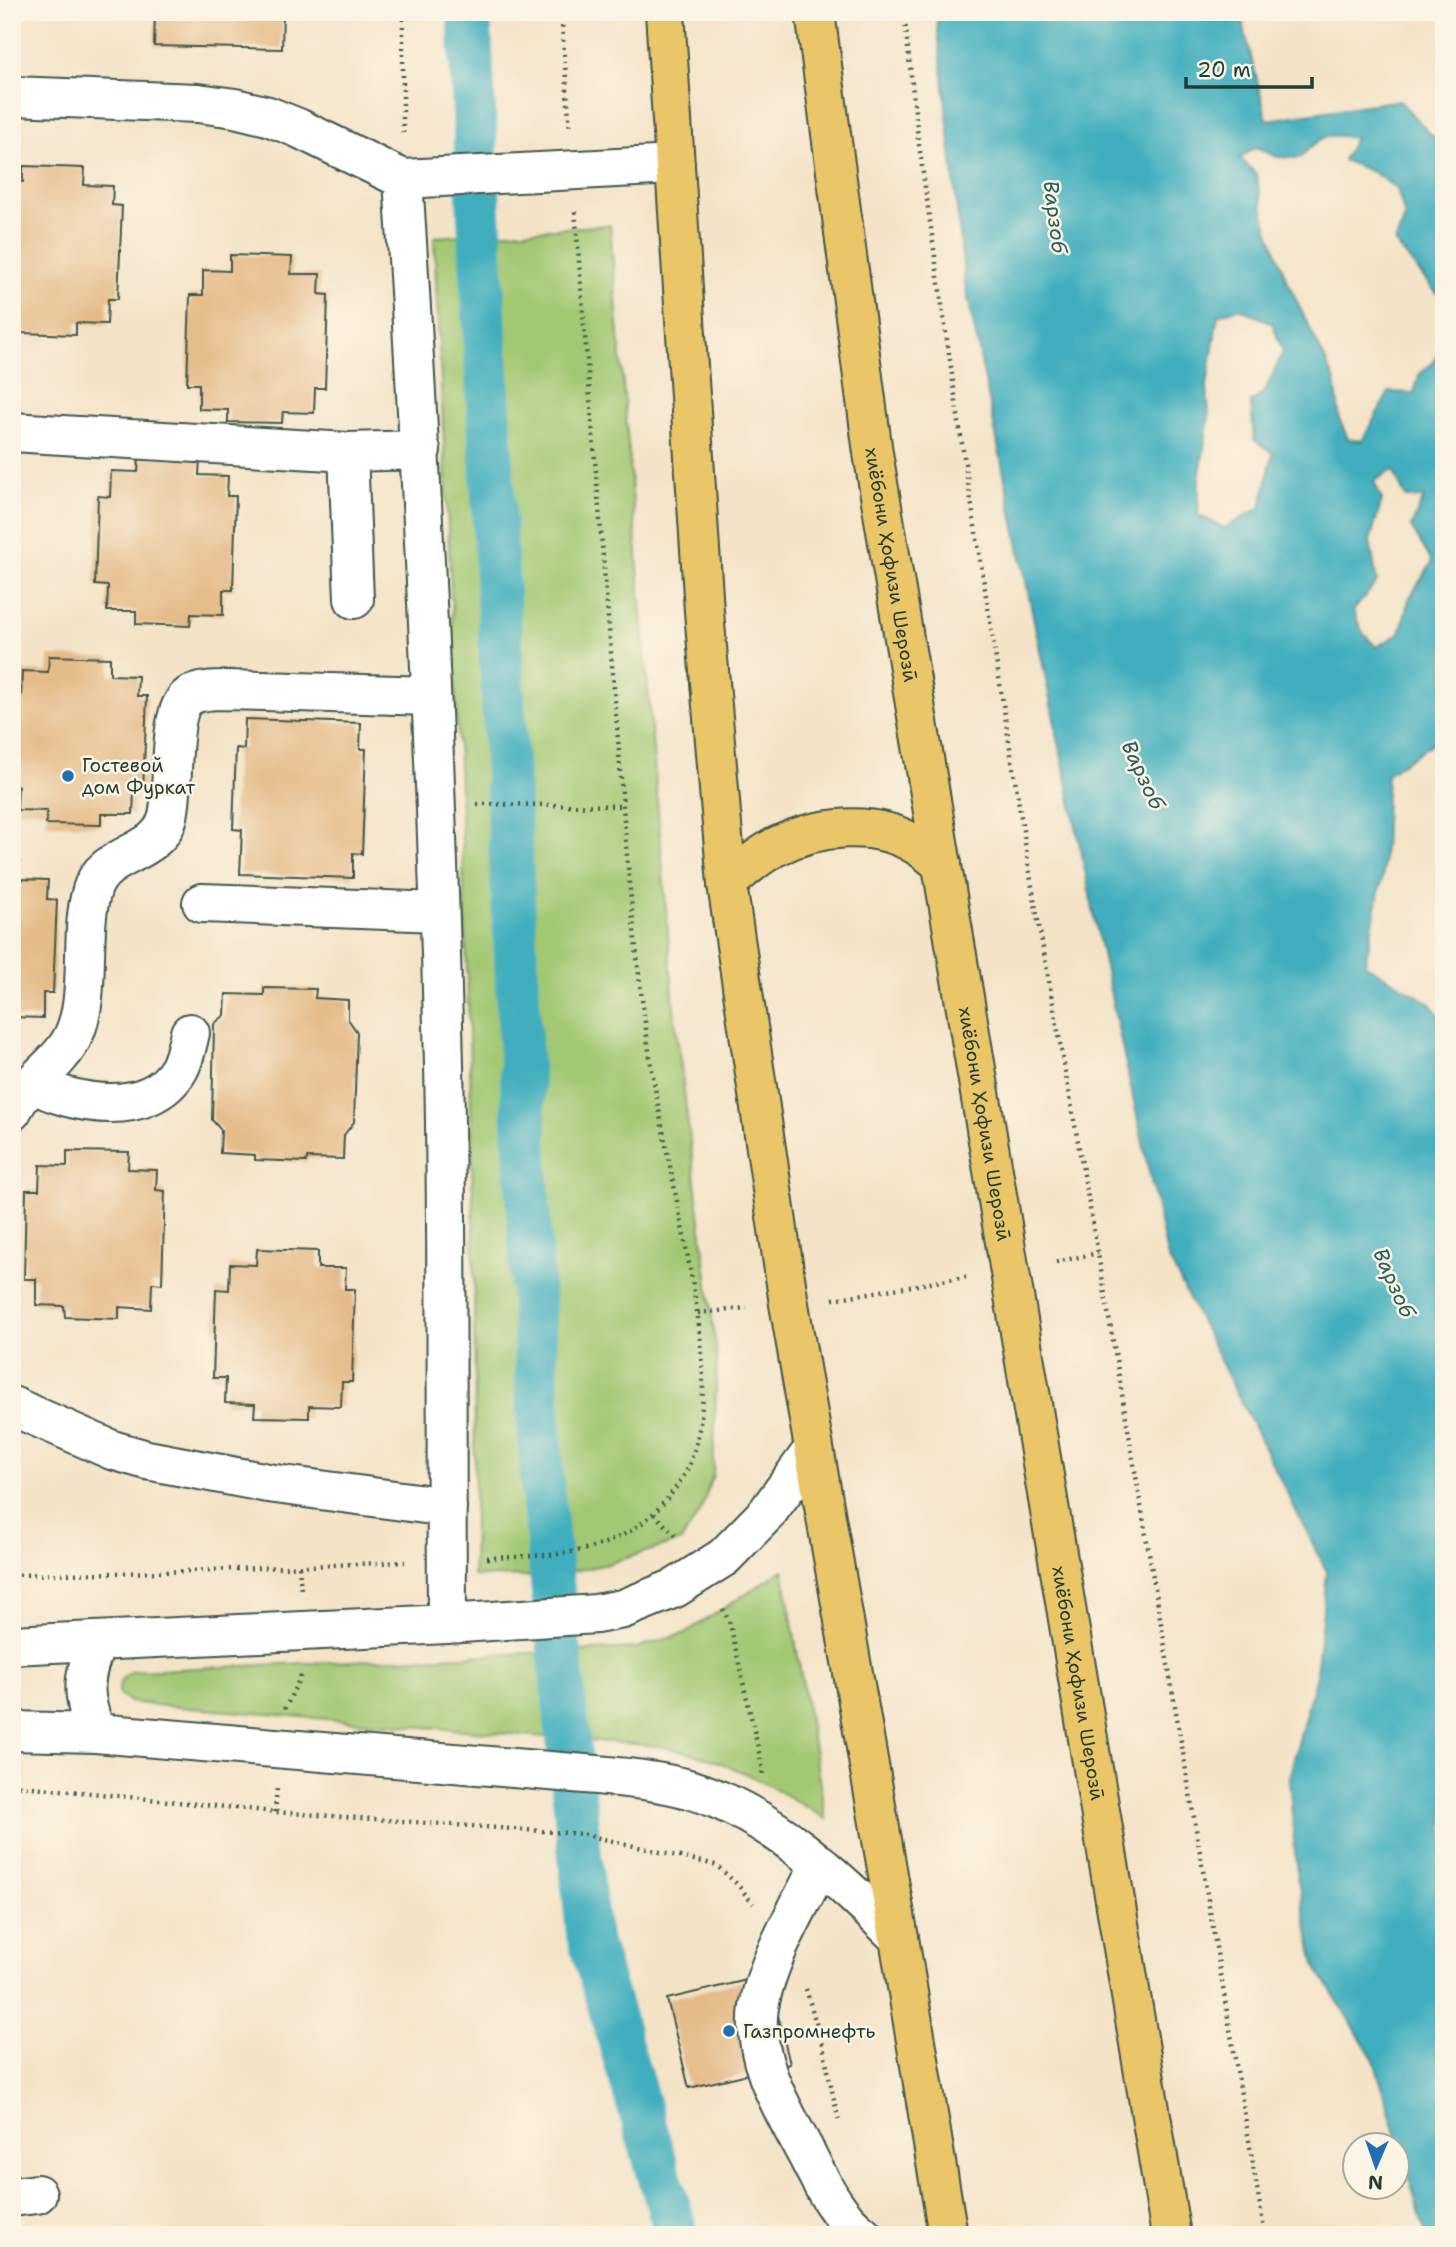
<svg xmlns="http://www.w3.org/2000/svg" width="1456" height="2247" viewBox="0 0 1456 2247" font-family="'Shantell Sans',sans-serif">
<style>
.green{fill:#a3c873;stroke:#618254;stroke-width:2}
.water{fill:#40aebe;stroke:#307679;stroke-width:2;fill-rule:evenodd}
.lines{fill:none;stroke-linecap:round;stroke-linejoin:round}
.canal{stroke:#40aebe;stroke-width:44}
.building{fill:#e5bb89}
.minor-casing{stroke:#3f564a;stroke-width:42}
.major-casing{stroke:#3f564a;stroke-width:42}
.path{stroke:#3f564a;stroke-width:4.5;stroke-dasharray:2 5;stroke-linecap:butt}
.minor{stroke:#fff;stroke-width:38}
.major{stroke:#ebc669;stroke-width:38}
.poi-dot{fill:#1f6fb2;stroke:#fcf5e5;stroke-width:2.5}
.labels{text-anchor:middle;stroke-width:5;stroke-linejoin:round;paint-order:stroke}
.street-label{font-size:19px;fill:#1f3d34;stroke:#fcf5e5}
.poi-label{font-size:19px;fill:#1f3d34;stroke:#fcf5e5;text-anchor:start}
.water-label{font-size:21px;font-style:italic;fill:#295f5d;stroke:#fcf5e5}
</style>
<rect width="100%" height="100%" fill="#fcf5e5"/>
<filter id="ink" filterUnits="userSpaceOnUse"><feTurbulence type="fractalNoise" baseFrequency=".0143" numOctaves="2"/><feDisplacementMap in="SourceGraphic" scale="14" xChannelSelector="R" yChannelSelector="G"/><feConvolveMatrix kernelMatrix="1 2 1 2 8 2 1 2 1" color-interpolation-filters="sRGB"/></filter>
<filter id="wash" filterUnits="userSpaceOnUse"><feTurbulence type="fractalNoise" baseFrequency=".00686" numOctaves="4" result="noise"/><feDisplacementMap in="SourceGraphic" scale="28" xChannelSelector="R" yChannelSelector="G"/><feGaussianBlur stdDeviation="1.57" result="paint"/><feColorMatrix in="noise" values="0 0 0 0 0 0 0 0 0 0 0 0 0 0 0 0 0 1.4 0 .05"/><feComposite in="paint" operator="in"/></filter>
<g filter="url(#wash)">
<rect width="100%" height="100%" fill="#f4e3c7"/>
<path class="green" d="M 610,225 L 675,1019 L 717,1358 L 713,1475 L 700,1512 L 681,1541 L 604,1565 L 542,1577 L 473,1576 C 482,1129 455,683 434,237 Z
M 783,1570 L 826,1819 C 786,1795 745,1769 701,1756 C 687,1752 672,1749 658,1746 L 154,1705 L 130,1702 L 120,1695 C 117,1681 122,1677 134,1671 L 636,1648 L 685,1633 Z"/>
<path class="water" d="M 936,12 L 1240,12 L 1267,120 L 1399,100 L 1440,144 L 1444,160 L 1444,302 L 1395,243 L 1405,217 L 1397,189 L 1373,172 L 1343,160 L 1355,138 C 1326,132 1319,137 1300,158 L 1277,157 L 1256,147 L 1240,158 L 1256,174 L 1265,220 L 1287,281 L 1335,380 L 1340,421 L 1348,439 L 1362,441 L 1389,392 L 1414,393 L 1419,375 L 1434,361 L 1444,343 L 1444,735 L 1387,774 L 1383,873 L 1365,964 L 1428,1002 L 1444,1020 L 1444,2235 L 1426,2235 L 1374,2060 L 1315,1965 L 1297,1876 L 1289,1778 L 1316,1675 L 1327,1572 L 1167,1255 L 1101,949 L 965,283 ZM 1239,308 L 1272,323 L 1283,352 L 1265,391 L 1251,402 L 1254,440 L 1273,453 L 1261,507 L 1224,528 L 1198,515 L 1199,480 L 1209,417 L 1207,386 L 1218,315 ZM 1393,470 L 1406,498 L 1424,497 L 1411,527 L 1432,562 L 1409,599 L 1400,633 L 1376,647 L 1363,633 L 1353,611 L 1377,582 L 1370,541 L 1382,500 L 1374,481 Z"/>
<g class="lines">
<path class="canal" d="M 469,12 L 542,1483 L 588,1934 L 677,2235"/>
</g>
<g id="blocks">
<path class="building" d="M 155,12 L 283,12 L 282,49 L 154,46 Z
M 23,166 L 85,168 L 84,185 L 113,186 L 112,205 L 122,206 L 118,299 L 108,299 L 107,324 L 76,323 L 76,335 L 21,333 L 21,321 L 12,321 L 12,181 L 23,182 Z
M 230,255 L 292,257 L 291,274 L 320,274 L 319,294 L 328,295 L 325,388 L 315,388 L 314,413 L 283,412 L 282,423 L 228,422 L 228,410 L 199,409 L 199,384 L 187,384 L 190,295 L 203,295 L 203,270 L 230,271 Z
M 139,457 L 200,458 L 199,475 L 228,476 L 227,496 L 236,496 L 233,590 L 223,590 L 223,615 L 191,614 L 190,626 L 136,624 L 136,611 L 107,611 L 108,586 L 95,585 L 98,496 L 110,497 L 111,471 L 138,472 Z
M 49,656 L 110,658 L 110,675 L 138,676 L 137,696 L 147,696 L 143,790 L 134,790 L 133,814 L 101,814 L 101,825 L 46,824 L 47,811 L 17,810 L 18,786 L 12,785 L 12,696 L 21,697 L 22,671 L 48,672 Z
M 245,719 L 361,723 L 360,749 L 366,749 L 362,854 L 353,853 L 353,878 L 240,874 L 242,830 L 233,829 L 236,748 L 244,749 Z
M 12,862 L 20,862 L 19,879 L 48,880 L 47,899 L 57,900 L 53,993 L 43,993 L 43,1018 L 12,1017 Z
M 264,988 L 316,989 L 315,998 L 348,1000 L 348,1019 L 357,1032 L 354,1122 L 344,1135 L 343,1159 L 307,1158 L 306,1162 L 255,1160 L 255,1155 L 220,1153 L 221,1130 L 212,1120 L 214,1024 L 225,1015 L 226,994 L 264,995 Z
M 67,1151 L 129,1152 L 128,1169 L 157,1170 L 156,1190 L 165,1191 L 162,1284 L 152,1283 L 151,1309 L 119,1307 L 119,1319 L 65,1317 L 64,1306 L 36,1305 L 36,1279 L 24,1279 L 26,1190 L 39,1190 L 40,1165 L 67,1166 Z
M 257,1249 L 318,1251 L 318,1268 L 346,1268 L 345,1289 L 355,1289 L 352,1382 L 342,1382 L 341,1407 L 309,1406 L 309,1418 L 254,1417 L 255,1404 L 225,1403 L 226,1378 L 213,1378 L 216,1289 L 229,1290 L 230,1264 L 256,1265 Z
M 768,1975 L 790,2064 L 689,2088 L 667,1999 Z"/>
</g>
</g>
<g filter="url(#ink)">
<use href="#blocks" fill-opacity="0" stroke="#3f564a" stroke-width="2"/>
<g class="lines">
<defs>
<path id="minor" d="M 12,96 L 198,103 L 235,108 L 268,116 L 298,128 L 403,179 L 675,165
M 403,179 C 422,474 437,769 444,1065 C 448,1251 446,1438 447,1624
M 12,432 L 348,452 L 421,450
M 348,452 L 354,599
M 202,903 L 439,912
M 32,1083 C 73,1105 150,1119 179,1069 C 185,1058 187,1045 190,1033
M 12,1111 C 25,1083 55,1068 70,1042 C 94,1002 78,936 92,890 C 103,852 156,856 167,820 C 176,792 166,712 189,696 C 200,690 214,690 226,690 L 431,696
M 12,1406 L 112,1450 L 147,1460 L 268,1483 L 447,1507
M 12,1645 L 447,1624 L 596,1614 L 623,1609 L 675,1588 L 724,1557 L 767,1513 L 813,1450
M 12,1731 L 96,1733 L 597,1775 C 629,1778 661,1781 692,1790 C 772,1814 841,1881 899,1938
M 96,1733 C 82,1697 81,1677 98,1641
M 820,1864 C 799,1908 767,1959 759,2007 C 751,2058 783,2110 806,2153 C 821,2182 836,2215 863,2235
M 12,2197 L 37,2194"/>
<g id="major">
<path d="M 665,12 L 704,611 L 727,884 L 789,1304 L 899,1938 L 948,2235"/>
<path id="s1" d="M 815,12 L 873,453 L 1171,2235"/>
<path d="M 727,884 C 742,870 757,857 775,847 C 816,826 875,819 916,845 C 925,850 934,858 942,864"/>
</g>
</defs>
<use href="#minor" class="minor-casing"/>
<use href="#major" class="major-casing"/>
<path class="path" d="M 561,12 L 570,130
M 904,12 L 918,138 L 962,444 L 1032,887 L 1098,1253 L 1265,2235
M 403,133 L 403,12
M 477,804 L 623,806
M 1056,1262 L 1098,1253
M 833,1299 L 966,1277
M 698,1313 L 747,1308
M 654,1514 L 678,1538
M 487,1558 C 557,1555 618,1557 667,1499 C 674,1490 683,1479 688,1468 C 717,1400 697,1307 684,1237 C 671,1168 655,1099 646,1029 C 631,924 624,818 616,713 C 602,545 588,377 575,209
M 299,1566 L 301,1590
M 12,1575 L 163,1572 L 405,1562
M 723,1609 L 730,1624 L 763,1770 L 762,1775
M 285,1709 L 302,1673
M 12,1785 L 275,1812 L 582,1834 L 716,1865 L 738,1885 L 753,1904
M 275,1812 L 277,1787
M 806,1989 L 823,2047 L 839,2123"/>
<use href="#minor" class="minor"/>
<use href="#major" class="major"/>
</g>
</g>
<g class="poi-dot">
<circle cx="68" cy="776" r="7"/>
<circle cx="729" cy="2031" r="7"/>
</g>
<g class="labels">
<g class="street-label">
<text dy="7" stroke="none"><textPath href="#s1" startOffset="558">хиёбони Ҳофизи Шерозӣ</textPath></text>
<text dy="7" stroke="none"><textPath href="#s1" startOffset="1125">хиёбони Ҳофизи Шерозӣ</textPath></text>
<text dy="7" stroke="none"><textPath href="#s1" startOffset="1692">хиёбони Ҳофизи Шерозӣ</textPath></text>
</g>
<g class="poi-label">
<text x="82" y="772">Гостевой<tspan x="82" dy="22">дом Фуркат</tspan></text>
<text x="743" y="2038">Газпромнефть</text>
</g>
<g class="water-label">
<text transform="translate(1055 217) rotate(83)" y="7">Варзоб</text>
<text transform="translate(1143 775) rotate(65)" y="7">Варзоб</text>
<text transform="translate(1394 1283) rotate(66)" y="7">Варзоб</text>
</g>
</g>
<rect width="1456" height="2247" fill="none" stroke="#fcf5e5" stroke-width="42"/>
<g transform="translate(1376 2166) rotate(182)"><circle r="33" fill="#fcf5e5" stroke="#a4ab9e" stroke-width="2"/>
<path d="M0-5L12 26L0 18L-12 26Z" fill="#1f6fb2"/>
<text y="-10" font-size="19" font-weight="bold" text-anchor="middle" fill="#1f3d34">N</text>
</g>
<path d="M1186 77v10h126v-10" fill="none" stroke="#1f3d34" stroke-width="3.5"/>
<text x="1197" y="77" font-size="21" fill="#1f3d34" stroke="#fcf5e5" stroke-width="5" paint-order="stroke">20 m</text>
</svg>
